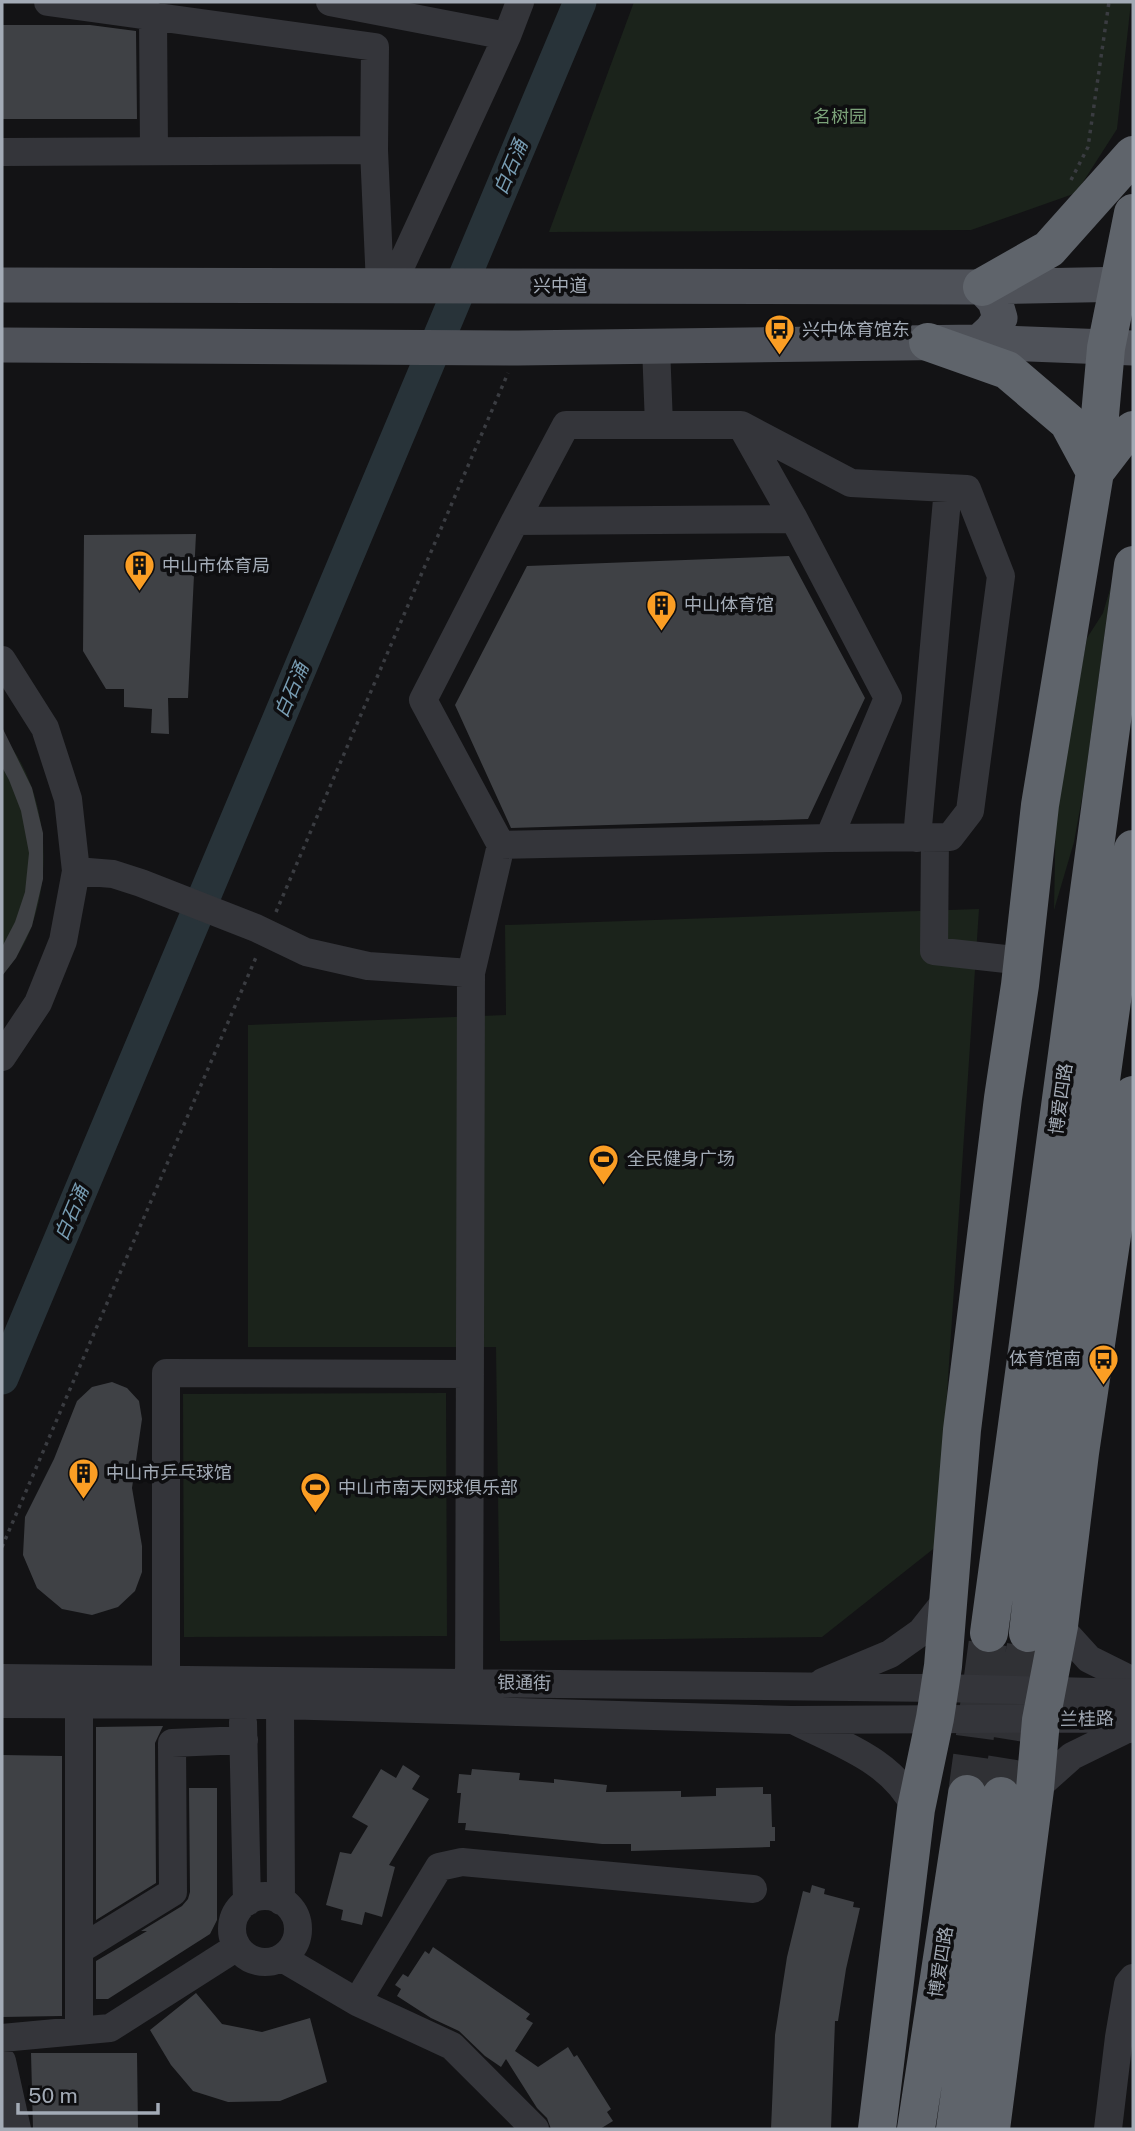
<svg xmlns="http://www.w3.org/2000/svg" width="1135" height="2131" viewBox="0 0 1135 2131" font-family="'Public Sans','Noto Sans SC',sans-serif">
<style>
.green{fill:#1b231b}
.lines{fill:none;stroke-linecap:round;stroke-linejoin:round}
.river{stroke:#283339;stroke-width:33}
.building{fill:#3f4145}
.highway-tunnel{stroke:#303135;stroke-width:38;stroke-dasharray:38 19;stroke-linecap:butt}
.path{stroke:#3a3c41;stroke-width:3.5;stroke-dasharray:3.5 5;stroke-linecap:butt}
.minor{stroke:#34353a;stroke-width:28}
.major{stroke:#4f5259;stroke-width:35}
.highway{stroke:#5f646b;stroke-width:38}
.labels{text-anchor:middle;stroke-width:7;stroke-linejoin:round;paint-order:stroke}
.park-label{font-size:18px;fill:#7ba279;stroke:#0e0e10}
.street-label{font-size:18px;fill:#a3abb6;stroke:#0e0e10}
.poi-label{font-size:18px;fill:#a3abb6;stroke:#0e0e10;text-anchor:start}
.water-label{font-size:19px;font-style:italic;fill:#789db3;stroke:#0e0e10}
</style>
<rect width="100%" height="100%" fill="#131315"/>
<path class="green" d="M 634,2 L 1131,2 L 1117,129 L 1076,193 L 971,230 L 549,232 Z
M 1111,586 L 1084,787 L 1074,842 L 1054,910 L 1056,805 L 1087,638 L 1103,613 Z
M 2,735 C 45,785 54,865 32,925 C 26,944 14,961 2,976 Z
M 979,909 L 937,1546 L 822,1637 L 500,1641 L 496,1347 L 248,1347 L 248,1025 L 506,1015 L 505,925 Z
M 446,1393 L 447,1636 L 184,1637 L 183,1394 Z"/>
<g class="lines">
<path class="river" d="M 2,1378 L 580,2"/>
</g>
<path class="building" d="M 2,25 L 90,25 L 136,31 L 137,119 L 2,119 Z
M 196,534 L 188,698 L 168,698 L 169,734 L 151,733 L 152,709 L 124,707 L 124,689 L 106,689 L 83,651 L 84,535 Z
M 789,556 L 865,698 L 808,819 L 511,828 L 455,705 L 527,566 Z
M 2,727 L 32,788 L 43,833 L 43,879 L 32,926 L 16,958 L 2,976 L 2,947 L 15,922 L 25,892 L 29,853 L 21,811 L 9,780 L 2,767 Z
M 112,1382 L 127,1388 L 139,1401 L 142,1419 L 132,1488 L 142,1546 L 142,1572 L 135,1591 L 118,1607 L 92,1615 L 62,1609 L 37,1588 L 23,1555 L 25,1517 L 54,1459 L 77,1401 L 92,1387 Z
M 163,1726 L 155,1743 L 156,1883 L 96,1920 L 96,1727 Z
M 2,1755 L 62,1756 L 62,2016 L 2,2017 Z
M 403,1765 L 420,1776 L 412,1789 L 429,1799 L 389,1865 L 395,1867 L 382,1917 L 365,1912 L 362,1925 L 341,1920 L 343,1910 L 326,1905 L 340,1852 L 351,1854 L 368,1826 L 352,1817 L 381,1769 L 396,1778 Z
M 472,1769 L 520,1773 L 519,1780 L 554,1783 L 554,1779 L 607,1785 L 606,1792 L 681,1791 L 681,1797 L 716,1796 L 716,1788 L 763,1787 L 763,1794 L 771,1794 L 772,1827 L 775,1827 L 775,1841 L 770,1841 L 770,1847 L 631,1851 L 631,1844 L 602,1844 L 465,1830 L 466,1823 L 458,1823 L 461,1793 L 457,1793 L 459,1774 L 471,1775 Z
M 189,1788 L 217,1788 L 217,1920 L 210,1934 L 108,1999 L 96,1999 L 96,1961 L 147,1931 L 141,1931 L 182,1906 L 188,1899 L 190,1892 Z
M 812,1885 L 825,1889 L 824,1894 L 854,1902 L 853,1907 L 860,1908 L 846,1969 L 838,2021 L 835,2021 L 831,2129 L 771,2129 L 775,2035 L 787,1957 L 803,1891 L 810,1893 Z
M 433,1947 L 530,2014 L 526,2019 L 533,2023 L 515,2051 L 538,2067 L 568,2047 L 574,2057 L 577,2055 L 611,2109 L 607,2112 L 613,2121 L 600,2129 L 551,2129 L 547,2118 L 537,2108 L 506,2059 L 501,2067 L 485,2056 L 459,2031 L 431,2018 L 397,1996 L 401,1989 L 395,1985 L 403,1974 L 408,1977 L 425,1951 L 429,1954 Z
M 196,1993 L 222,2024 L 262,2032 L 310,2018 L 327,2082 L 280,2101 L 228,2102 L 193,2091 L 171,2065 L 150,2030 Z
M 31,2053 L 137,2053 L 138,2129 L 33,2129 Z"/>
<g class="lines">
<path class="highway-tunnel" d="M 967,1794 L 989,1633
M 1001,1796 L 1028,1633"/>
<path class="path" d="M 1071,180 L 1088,147 L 1109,2
M 276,912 L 508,373
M 2,1547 L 257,955"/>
<path class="minor" d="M 48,2 L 375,47 L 374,150
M 330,2 L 507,36
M 153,16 L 154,151
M 2,152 L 374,150 L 380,285
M 392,285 L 507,36 L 520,2
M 656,346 L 659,425
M 741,425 L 794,519
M 515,521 L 566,425 L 741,425 L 851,483 L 967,489 L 1001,576 L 970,811 L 950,837 L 829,838
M 2,660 L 45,728 L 68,799 L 76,871 L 63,941 L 38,1003 L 2,1057
M 917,838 L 948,488
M 935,838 L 934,951 L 1023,961
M 76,871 L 113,874 L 141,883 L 256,928 L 306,952 L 368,966 L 471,973 L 469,1710
M 471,973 L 501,845 L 423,700 L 515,521 L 794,519 L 888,698 L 829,838 L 501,845
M 1059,1626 L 1089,1659 L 1133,1681
M 2,1678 L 940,1688 L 1133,1693
M 823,1682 L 890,1654 L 921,1632 L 948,1598
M 166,1697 L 166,1373 L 470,1374
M 2,1704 L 280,1705 L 791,1720 L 1133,1718
M 79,1704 L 79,2030
M 280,1705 L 281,1901
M 243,1722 L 247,1902
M 797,1722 C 841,1744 893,1761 916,1809
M 1035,1789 L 1072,1756 L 1125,1730 L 1133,1728
M232 1929a33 33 0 1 1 66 0a33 33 0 1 1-66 0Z
M 79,1950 L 173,1892 L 172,1743 L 244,1740
M 282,1958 L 357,2002 L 452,2046 L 535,2129
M 357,2002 L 439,1867 L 462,1862 L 753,1889
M 2,2038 L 110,2028 L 237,1947
M 2,2061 L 17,2129
M 1108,2129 L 1119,2037 L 1128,1984 L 1133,1978"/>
<path class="major" d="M 2,285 L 982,287 L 1133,284
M 979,342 L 992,330 L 1000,318 L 995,301 L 982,287
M 2,345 L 518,348 L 979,342 L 1133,348"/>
<path class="highway" d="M 982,287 L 1049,249 L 1133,155
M 928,342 L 1007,370 L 1068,422 L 1095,472 L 1118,442 L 1133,430
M 1119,1155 L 1133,1095
M 989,1633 L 1133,565
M 1028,1633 L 1044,1492 L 1133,849
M 877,2129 L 916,1809 L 935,1718 L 943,1666 L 962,1430 L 1003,1098 L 1020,985 L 1040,805 L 1095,472 L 1106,348 L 1133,213
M 916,2129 L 967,1794
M 955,2129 L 1001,1796
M 991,2129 L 1035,1789 L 1041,1720 L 1059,1626 L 1080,1453 L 1119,1188 L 1133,1132"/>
</g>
<defs>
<symbol id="bus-pin" viewBox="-11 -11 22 30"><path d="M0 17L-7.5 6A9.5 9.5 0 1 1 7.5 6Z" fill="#fb9e24" stroke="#0e0e10"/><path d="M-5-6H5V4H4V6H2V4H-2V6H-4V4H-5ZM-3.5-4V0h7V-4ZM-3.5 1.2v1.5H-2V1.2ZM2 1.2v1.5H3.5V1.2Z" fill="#111"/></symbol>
<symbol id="building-pin" viewBox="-11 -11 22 30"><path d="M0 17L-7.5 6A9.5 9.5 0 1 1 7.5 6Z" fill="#fb9e24" stroke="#0e0e10"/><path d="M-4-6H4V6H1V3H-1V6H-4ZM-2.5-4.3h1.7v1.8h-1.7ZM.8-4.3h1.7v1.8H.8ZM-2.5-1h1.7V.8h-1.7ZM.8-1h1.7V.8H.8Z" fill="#111"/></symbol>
<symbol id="stadium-pin" viewBox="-11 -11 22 30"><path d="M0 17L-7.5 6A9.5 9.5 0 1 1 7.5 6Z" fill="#fb9e24" stroke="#0e0e10"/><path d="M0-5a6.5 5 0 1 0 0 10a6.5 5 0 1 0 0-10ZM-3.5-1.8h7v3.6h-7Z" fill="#111"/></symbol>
</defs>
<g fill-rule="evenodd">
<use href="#bus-pin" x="762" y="312" width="35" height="47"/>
<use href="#building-pin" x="122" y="548" width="35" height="47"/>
<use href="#building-pin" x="644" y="588" width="35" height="47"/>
<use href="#stadium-pin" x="586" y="1142" width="35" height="47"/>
<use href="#bus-pin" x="1086" y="1342" width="35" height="47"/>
<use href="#building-pin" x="66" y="1456" width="35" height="47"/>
<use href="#stadium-pin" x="298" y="1470" width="35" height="47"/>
</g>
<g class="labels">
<g class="park-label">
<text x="840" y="123">名树园</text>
</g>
<g class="street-label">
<text x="560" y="292">兴中道</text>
<text transform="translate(1061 1099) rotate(-82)" y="6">博爱四路</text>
<text transform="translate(524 1683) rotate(1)" y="6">银通街</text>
<text transform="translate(1087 1719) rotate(-1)" y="6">兰桂路</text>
<text transform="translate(941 1962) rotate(-81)" y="6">博爱四路</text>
</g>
<g class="poi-label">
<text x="802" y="336">兴中体育馆东</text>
<text x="162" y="572">中山市体育局</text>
<text x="684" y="611">中山体育馆</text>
<text x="627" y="1165">全民健身广场</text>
<text x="1081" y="1365" text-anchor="end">体育馆南</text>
<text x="106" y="1479">中山市乒乓球馆</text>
<text x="338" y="1494">中山市南天网球俱乐部</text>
</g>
<g class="water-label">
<text transform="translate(510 167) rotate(-67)" y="7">白石涌</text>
<text transform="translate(291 690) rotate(-67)" y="7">白石涌</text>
<text transform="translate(71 1213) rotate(-67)" y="7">白石涌</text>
</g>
</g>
<rect width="1135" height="2131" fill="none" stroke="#a3abb6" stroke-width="7"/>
<path d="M18 2103v10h140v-10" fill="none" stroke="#a3abb6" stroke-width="3.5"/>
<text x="28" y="2103" font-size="21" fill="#a3abb6" stroke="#0e0e10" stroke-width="5" paint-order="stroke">50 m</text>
</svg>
